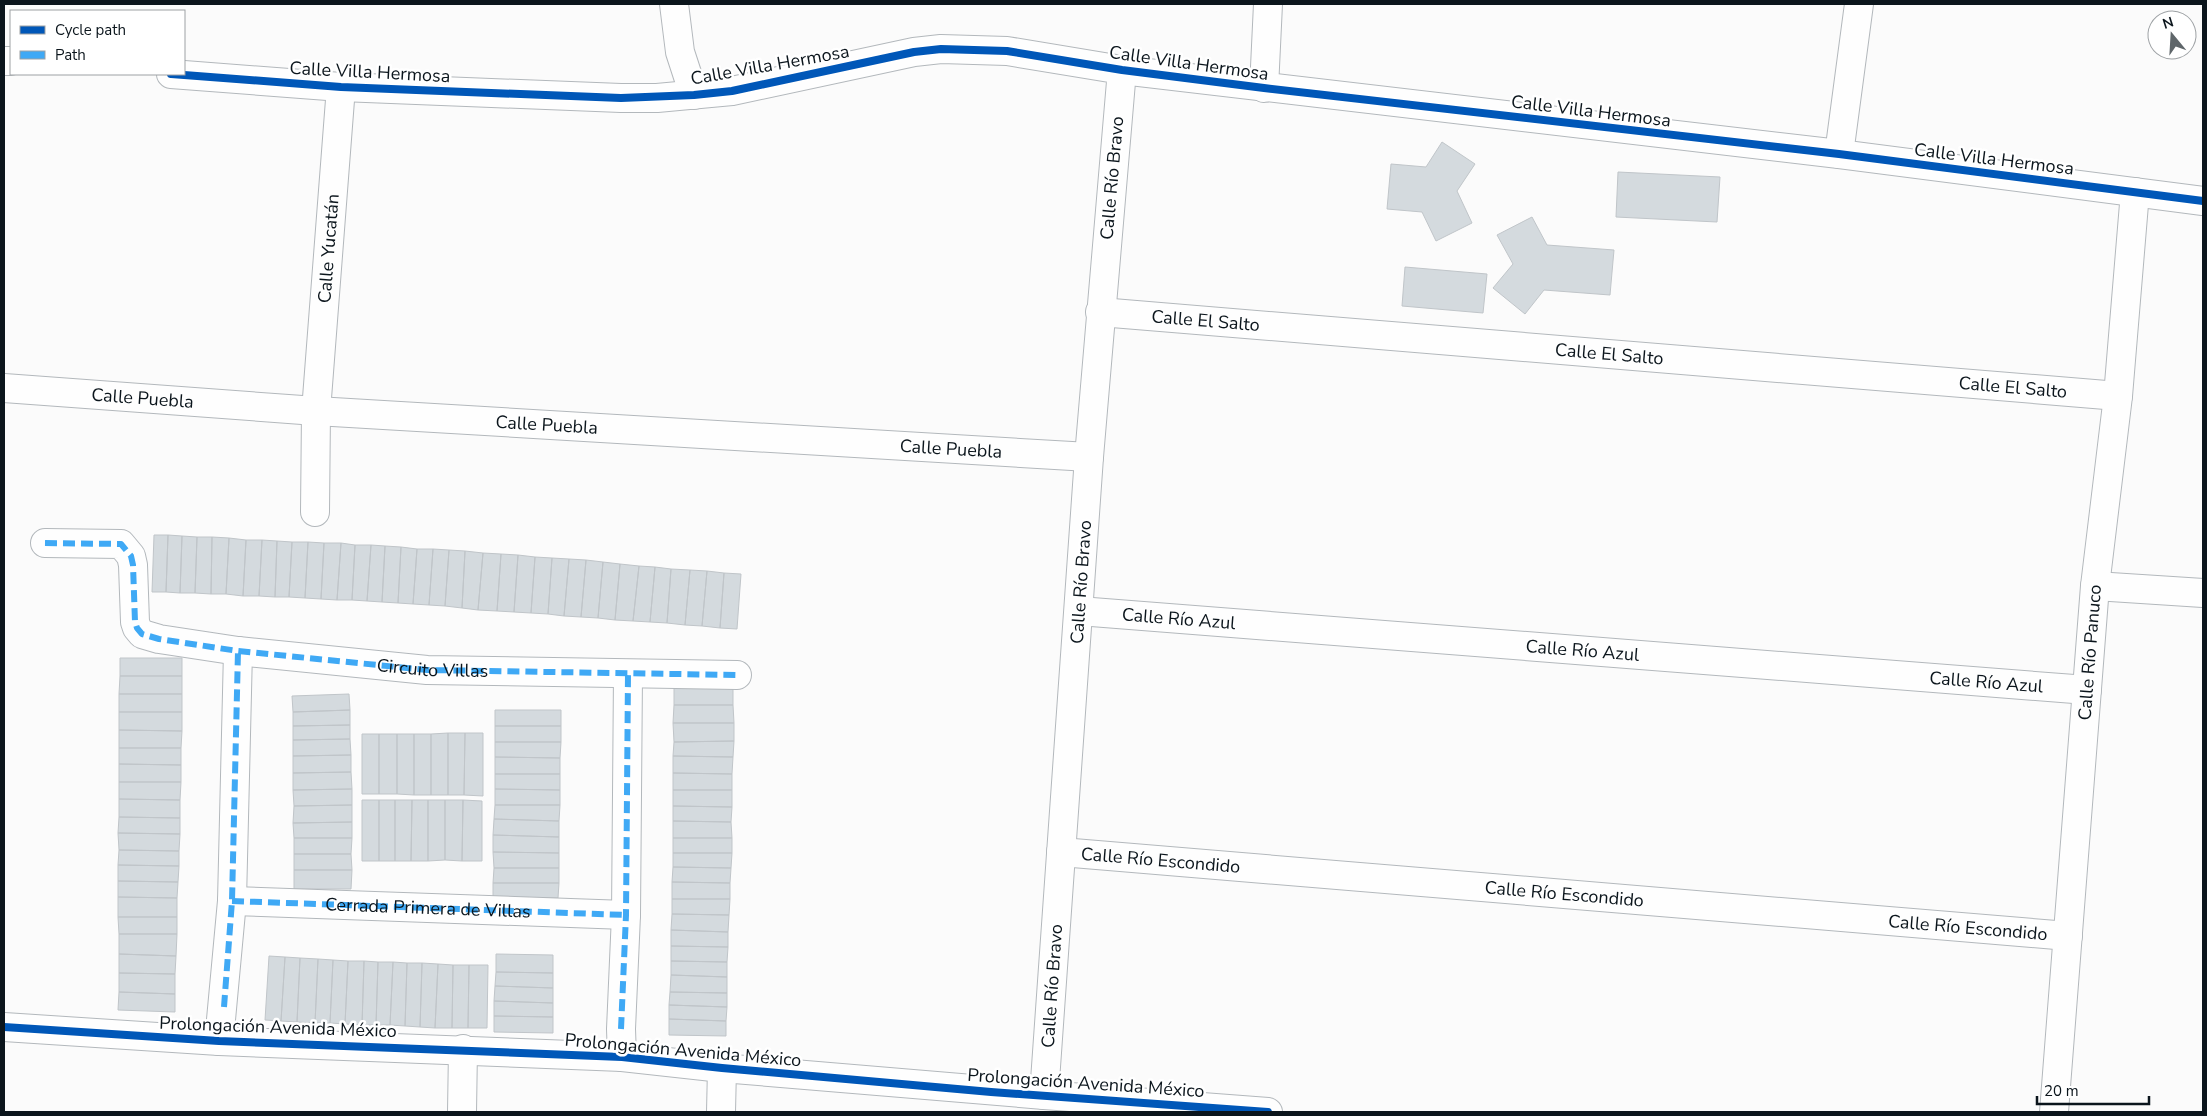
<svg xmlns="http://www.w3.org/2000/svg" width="2207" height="1116" viewBox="0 0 2207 1116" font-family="'Nunito Sans',sans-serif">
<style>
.building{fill:#d4dade;stroke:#c0c5c9}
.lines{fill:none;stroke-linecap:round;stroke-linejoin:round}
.minor-casing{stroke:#b3b8bc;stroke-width:30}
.tertiary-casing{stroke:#b3b8bc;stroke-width:30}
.minor{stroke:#fefefe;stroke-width:28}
.tertiary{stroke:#fefefe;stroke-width:28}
.quiet{stroke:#3fa9f5;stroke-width:6;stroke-dasharray:12 6;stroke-linecap:butt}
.cycleway-casing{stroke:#fff;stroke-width:11}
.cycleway{stroke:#0057b8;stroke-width:8}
.labels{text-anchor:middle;stroke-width:5;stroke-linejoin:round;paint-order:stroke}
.street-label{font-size:18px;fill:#0b151c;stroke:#fff}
</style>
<rect width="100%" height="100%" fill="#fbfbfb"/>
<path class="building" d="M 1442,142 L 1475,164 L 1457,191 L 1472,223 L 1436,241 L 1422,212 L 1387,209 L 1391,164 L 1426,167 Z
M 1618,172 L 1720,177 L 1717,222 L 1616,217 Z
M 1532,217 L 1547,245 L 1614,250 L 1610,295 L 1544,290 L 1525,314 L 1493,288 L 1513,264 L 1497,235 Z
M 1405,267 L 1487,274 L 1483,313 L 1402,306 Z
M 154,535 L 168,535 L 166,592 L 152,592 Z
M 168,535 L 182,536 L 180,593 L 166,592 Z
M 182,536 L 197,537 L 195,593 L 180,593 Z
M 197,537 L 212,537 L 211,594 L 195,593 Z
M 212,537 L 229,538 L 226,594 L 211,594 Z
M 229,538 L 246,540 L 243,596 L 226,594 Z
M 246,540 L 262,540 L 259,596 L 243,596 Z
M 262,540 L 277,541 L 275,597 L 259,596 Z
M 277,541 L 292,542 L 289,597 L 275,597 Z
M 292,542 L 308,542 L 305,598 L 289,597 Z
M 308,542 L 324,543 L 321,599 L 305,598 Z
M 324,543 L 341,543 L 337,600 L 321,599 Z
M 341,543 L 355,545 L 352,600 L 337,600 Z
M 355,545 L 371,545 L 367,601 L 352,600 Z
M 371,545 L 385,546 L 382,602 L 367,601 Z
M 385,546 L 401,547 L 398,603 L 382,602 Z
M 401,547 L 417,549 L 413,604 L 398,603 Z
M 417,549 L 433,549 L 429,605 L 413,604 Z
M 433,549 L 449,550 L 445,606 L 429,605 Z
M 449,550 L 465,551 L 462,608 L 445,606 Z
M 465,551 L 483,553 L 478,610 L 462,608 Z
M 483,553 L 501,554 L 497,611 L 478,610 Z
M 501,554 L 518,555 L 514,612 L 497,611 Z
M 518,555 L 535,557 L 531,613 L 514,612 Z
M 535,557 L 552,558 L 548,614 L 531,613 Z
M 552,558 L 569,559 L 564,616 L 548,614 Z
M 569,559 L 586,560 L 581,617 L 564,616 Z
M 586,560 L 603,562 L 598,618 L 581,617 Z
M 603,562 L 620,564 L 615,620 L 598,618 Z
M 620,564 L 639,566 L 633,621 L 615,620 Z
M 639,566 L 655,567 L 650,622 L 633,621 Z
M 655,567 L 671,569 L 667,623 L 650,622 Z
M 671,569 L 690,570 L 685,625 L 667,623 Z
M 690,570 L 707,571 L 702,626 L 685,625 Z
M 707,571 L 724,573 L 720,628 L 702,626 Z
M 724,573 L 741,574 L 737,629 L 720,628 Z
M 120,658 L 182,658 L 182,676 L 120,676 Z
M 120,676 L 182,676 L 182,694 L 119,694 Z
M 674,687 L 733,687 L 733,705 L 674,705 Z
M 119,694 L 182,694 L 182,712 L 119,712 Z
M 349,694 L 350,710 L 293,712 L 292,696 Z
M 674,705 L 733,705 L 734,723 L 673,723 Z
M 350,710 L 350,725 L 293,726 L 293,712 Z
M 495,710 L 561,710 L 561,726 L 495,726 Z
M 119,712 L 182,712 L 182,731 L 119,730 Z
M 673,723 L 734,723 L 734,741 L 674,742 Z
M 350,725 L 350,739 L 293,740 L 293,726 Z
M 495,726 L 561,726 L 561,742 L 495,742 Z
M 119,730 L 182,731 L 181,748 L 119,748 Z
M 448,733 L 465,733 L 464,795 L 448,795 Z
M 448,733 L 448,795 L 431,795 L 431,734 Z
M 465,733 L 483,733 L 483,796 L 464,795 Z
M 362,734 L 379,734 L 379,794 L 362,794 Z
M 379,734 L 397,734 L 397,794 L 379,794 Z
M 397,734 L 414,734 L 414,795 L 397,794 Z
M 414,734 L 431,734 L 431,795 L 414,795 Z
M 350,739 L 351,755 L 293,756 L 293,740 Z
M 734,741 L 733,757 L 673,756 L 674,742 Z
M 495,742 L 561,742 L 560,758 L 495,757 Z
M 119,748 L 181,748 L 181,765 L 119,764 Z
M 351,755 L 351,772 L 293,773 L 293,756 Z
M 673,756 L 733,757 L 732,774 L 673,773 Z
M 495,757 L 560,758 L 560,774 L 495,774 Z
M 119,764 L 181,765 L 181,782 L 119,782 Z
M 351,772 L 352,789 L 293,790 L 293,773 Z
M 673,773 L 732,774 L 732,790 L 673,790 Z
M 495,774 L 560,774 L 560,790 L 495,789 Z
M 119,782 L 181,782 L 180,800 L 119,799 Z
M 352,789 L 352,805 L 294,806 L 293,790 Z
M 495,789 L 560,790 L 560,805 L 495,805 Z
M 673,790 L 732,790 L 732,807 L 673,806 Z
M 119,799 L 180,800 L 180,818 L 119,817 Z
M 362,800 L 379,800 L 379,861 L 362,861 Z
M 379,800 L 395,800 L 395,861 L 379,861 Z
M 395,800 L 412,800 L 411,861 L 395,861 Z
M 412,800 L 428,800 L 428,861 L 411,861 Z
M 428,800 L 445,800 L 445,860 L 428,861 Z
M 445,800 L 463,800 L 462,861 L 445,860 Z
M 463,800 L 482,801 L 482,861 L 462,861 Z
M 352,805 L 352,822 L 293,823 L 294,806 Z
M 495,805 L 560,805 L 559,821 L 494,819 Z
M 673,806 L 732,807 L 731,822 L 673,821 Z
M 119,817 L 180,818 L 180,834 L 118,833 Z
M 494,819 L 559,821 L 559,837 L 493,835 Z
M 673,821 L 731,822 L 732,838 L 673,838 Z
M 352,822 L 352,838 L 294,838 L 293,823 Z
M 118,833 L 180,834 L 179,851 L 119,850 Z
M 493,835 L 559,837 L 559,853 L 493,852 Z
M 294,838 L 352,838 L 351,854 L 294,854 Z
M 673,838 L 732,838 L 732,853 L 673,853 Z
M 119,850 L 179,851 L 179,866 L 118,865 Z
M 493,852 L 559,853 L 559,868 L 494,868 Z
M 673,853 L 732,853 L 731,868 L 673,867 Z
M 294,854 L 351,854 L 352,870 L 294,870 Z
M 118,865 L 179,866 L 178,882 L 118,881 Z
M 673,867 L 731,868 L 730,883 L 672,882 Z
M 494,868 L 559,868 L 559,883 L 493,883 Z
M 294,870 L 352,870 L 351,889 L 294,889 Z
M 118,881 L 178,882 L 177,898 L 118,897 Z
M 672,882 L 730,883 L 730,899 L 672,899 Z
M 493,883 L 559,883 L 558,898 L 493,898 Z
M 118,897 L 177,898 L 177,917 L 118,917 Z
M 672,899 L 730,899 L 729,915 L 672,914 Z
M 672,914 L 729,915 L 728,932 L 671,930 Z
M 118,917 L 177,917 L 177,934 L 119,934 Z
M 671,930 L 728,932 L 728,947 L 671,946 Z
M 119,934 L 177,934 L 176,956 L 119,954 Z
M 671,946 L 728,947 L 727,962 L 671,961 Z
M 119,954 L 176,956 L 175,974 L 119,973 Z
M 496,954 L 553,955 L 553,973 L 496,972 Z
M 269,956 L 285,957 L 281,1021 L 265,1020 Z
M 285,957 L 300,958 L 297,1022 L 281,1021 Z
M 300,958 L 318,959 L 315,1023 L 297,1022 Z
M 318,959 L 333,960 L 330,1023 L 315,1023 Z
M 333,960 L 348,961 L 345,1024 L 330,1023 Z
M 348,961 L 364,961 L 362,1025 L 345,1024 Z
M 364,961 L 378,962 L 376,1025 L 362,1025 Z
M 671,961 L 727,962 L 727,977 L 671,975 Z
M 378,962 L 393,962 L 390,1025 L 376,1025 Z
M 393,962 L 407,963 L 405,1026 L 390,1025 Z
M 407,963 L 422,963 L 420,1027 L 405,1026 Z
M 422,963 L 438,964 L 435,1028 L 420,1027 Z
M 438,964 L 453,965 L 452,1028 L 435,1028 Z
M 453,965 L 469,965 L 468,1028 L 452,1028 Z
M 469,965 L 488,965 L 487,1028 L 468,1028 Z
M 496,972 L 553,973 L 553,988 L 495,986 Z
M 119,973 L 175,974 L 175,994 L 119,992 Z
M 671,975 L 727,977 L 727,993 L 670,992 Z
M 495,986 L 553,988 L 553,1003 L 494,1001 Z
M 119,992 L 175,994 L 175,1012 L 118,1010 Z
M 670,992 L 727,993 L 727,1007 L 669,1005 Z
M 494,1001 L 553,1003 L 553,1017 L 494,1016 Z
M 669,1005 L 727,1007 L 726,1021 L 669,1019 Z
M 494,1016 L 553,1017 L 553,1033 L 494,1032 Z
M 669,1019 L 726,1021 L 726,1036 L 669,1035 Z"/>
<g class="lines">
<defs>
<g id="minor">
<path d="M 674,4 L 680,52 L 694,95"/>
<path d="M 1122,70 L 1839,154 L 2203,201"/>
<path d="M 1264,88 L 1268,4"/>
<path d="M 1839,154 L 1859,4"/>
<path id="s1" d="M 1100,312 L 2118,396"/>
<path id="s2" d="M 4,388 L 316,411 L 1089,457"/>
<path id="s3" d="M 315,512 L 316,411 L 341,87"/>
<path d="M 45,543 L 121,544 L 131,556 L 133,565 L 135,622 L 137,628 L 142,634 L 159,639 L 238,651 L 427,670 L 737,675"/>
<path d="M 2095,586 L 2203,593"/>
<path id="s4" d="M 1079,611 L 2087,690"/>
<path id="s5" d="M 1061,852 L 2068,936"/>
<path d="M 232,901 L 626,915"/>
<path d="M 4,1027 L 219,1041 L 622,1057 L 722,1068 L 1044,1095"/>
<path d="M 219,1041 L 232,901 L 238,651"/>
<path d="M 622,1057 L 621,1029 L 626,915 L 628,674"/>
<path d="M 462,1112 L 463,1049"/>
<path d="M 721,1112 L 722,1068"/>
<path id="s6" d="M 2054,1112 L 2095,586 L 2118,396 L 2135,192"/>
</g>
<path id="tertiary" d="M 4,61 L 11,61
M 171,74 L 341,87 L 621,98 L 657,98 L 732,91 L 914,52 L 941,49 L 1007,51 L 1122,70 L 1089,457 L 1044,1095 L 1268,1112"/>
</defs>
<use href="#minor" class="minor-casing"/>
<use href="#tertiary" class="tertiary-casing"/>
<use href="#minor" class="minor"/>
<use href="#tertiary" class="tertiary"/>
<g class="quiet">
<path id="s7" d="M 45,543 L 121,544 L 131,556 L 133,565 L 135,622 L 137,628 L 142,634 L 159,639 L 238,651 L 427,670 L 737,675"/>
<path id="s8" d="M 232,901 L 626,915"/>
<path d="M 224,1007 L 232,901 L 238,651"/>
<path d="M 621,1029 L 626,915 L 628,674"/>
</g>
<defs>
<path id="cycleway" d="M 171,74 L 341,87 L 621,98 L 694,95 L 732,91 L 914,52 L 941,49 L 1007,51 L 1122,70 L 1264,88 L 1839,154 L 2203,201
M 4,1027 L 219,1041 L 622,1057 L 722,1068 L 991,1092 L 1268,1112"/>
</defs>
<use href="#cycleway" class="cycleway-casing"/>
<use href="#cycleway" class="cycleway"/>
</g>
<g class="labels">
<g class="street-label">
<text transform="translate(1189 63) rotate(8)" y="6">Calle Villa Hermosa</text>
<text transform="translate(770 65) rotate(-10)" y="6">Calle Villa Hermosa</text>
<text transform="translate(370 72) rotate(3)" y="6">Calle Villa Hermosa</text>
<text transform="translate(1591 111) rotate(7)" y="6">Calle Villa Hermosa</text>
<text transform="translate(1994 159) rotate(7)" y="6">Calle Villa Hermosa</text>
<text transform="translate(1112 178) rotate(-85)" y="6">Calle Río Bravo</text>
<text dy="6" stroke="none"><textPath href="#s3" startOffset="264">Calle Yucatán</textPath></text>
<text dy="6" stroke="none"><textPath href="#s1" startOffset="106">Calle El Salto</textPath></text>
<text dy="6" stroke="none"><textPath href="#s1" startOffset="511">Calle El Salto</textPath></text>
<text dy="6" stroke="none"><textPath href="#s1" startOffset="916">Calle El Salto</textPath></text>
<text dy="6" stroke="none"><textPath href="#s2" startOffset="139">Calle Puebla</textPath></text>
<text dy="6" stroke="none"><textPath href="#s2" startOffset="544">Calle Puebla</textPath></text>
<text dy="6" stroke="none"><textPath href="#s2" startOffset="949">Calle Puebla</textPath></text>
<text transform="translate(1081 582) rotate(-86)" y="6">Calle Río Bravo</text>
<text dy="6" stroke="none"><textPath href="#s4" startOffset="100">Calle Río Azul</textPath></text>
<text dy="6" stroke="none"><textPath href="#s4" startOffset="505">Calle Río Azul</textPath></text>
<text dy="6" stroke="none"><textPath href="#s6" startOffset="461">Calle Río Panuco</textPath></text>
<text dy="6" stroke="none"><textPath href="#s7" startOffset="465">Circuito Villas</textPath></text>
<text dy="6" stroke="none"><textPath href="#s4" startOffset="910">Calle Río Azul</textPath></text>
<text dy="6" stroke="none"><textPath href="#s5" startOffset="100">Calle Río Escondido</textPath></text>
<text dy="6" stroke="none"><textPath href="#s5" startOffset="505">Calle Río Escondido</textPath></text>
<text dy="6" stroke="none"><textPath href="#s8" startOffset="196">Cerrada Primera de Villas</textPath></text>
<text dy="6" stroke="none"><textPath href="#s5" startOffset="910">Calle Río Escondido</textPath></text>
<text transform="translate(1052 986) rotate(-86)" y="6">Calle Río Bravo</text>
<text transform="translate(278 1027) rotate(2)" y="6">Prolongación Avenida México</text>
<text transform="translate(683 1050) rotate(5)" y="6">Prolongación Avenida México</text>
<text transform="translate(1086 1083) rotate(4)" y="6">Prolongación Avenida México</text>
</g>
</g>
<rect width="2207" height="1116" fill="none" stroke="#0b151c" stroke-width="10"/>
<rect x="10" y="10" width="175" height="65" fill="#ffffff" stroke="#9da1a4"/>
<rect x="20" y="26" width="25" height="8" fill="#0057b8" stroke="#9da1a4"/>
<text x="55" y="35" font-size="15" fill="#0b151c">Cycle path</text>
<rect x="20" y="51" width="25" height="8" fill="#3fa9f5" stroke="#9da1a4"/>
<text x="55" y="60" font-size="15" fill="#0b151c">Path</text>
<g transform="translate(2172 35) rotate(342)"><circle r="24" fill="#ffffff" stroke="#9da1a4"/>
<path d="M0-4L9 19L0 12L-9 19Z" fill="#5f666a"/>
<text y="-8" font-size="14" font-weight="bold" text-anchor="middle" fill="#0b151c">N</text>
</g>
<path d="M2037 1096v8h112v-8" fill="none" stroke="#0b151c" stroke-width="2.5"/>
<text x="2044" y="1096" font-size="15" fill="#0b151c" stroke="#ffffff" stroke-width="4" paint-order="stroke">20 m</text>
</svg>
